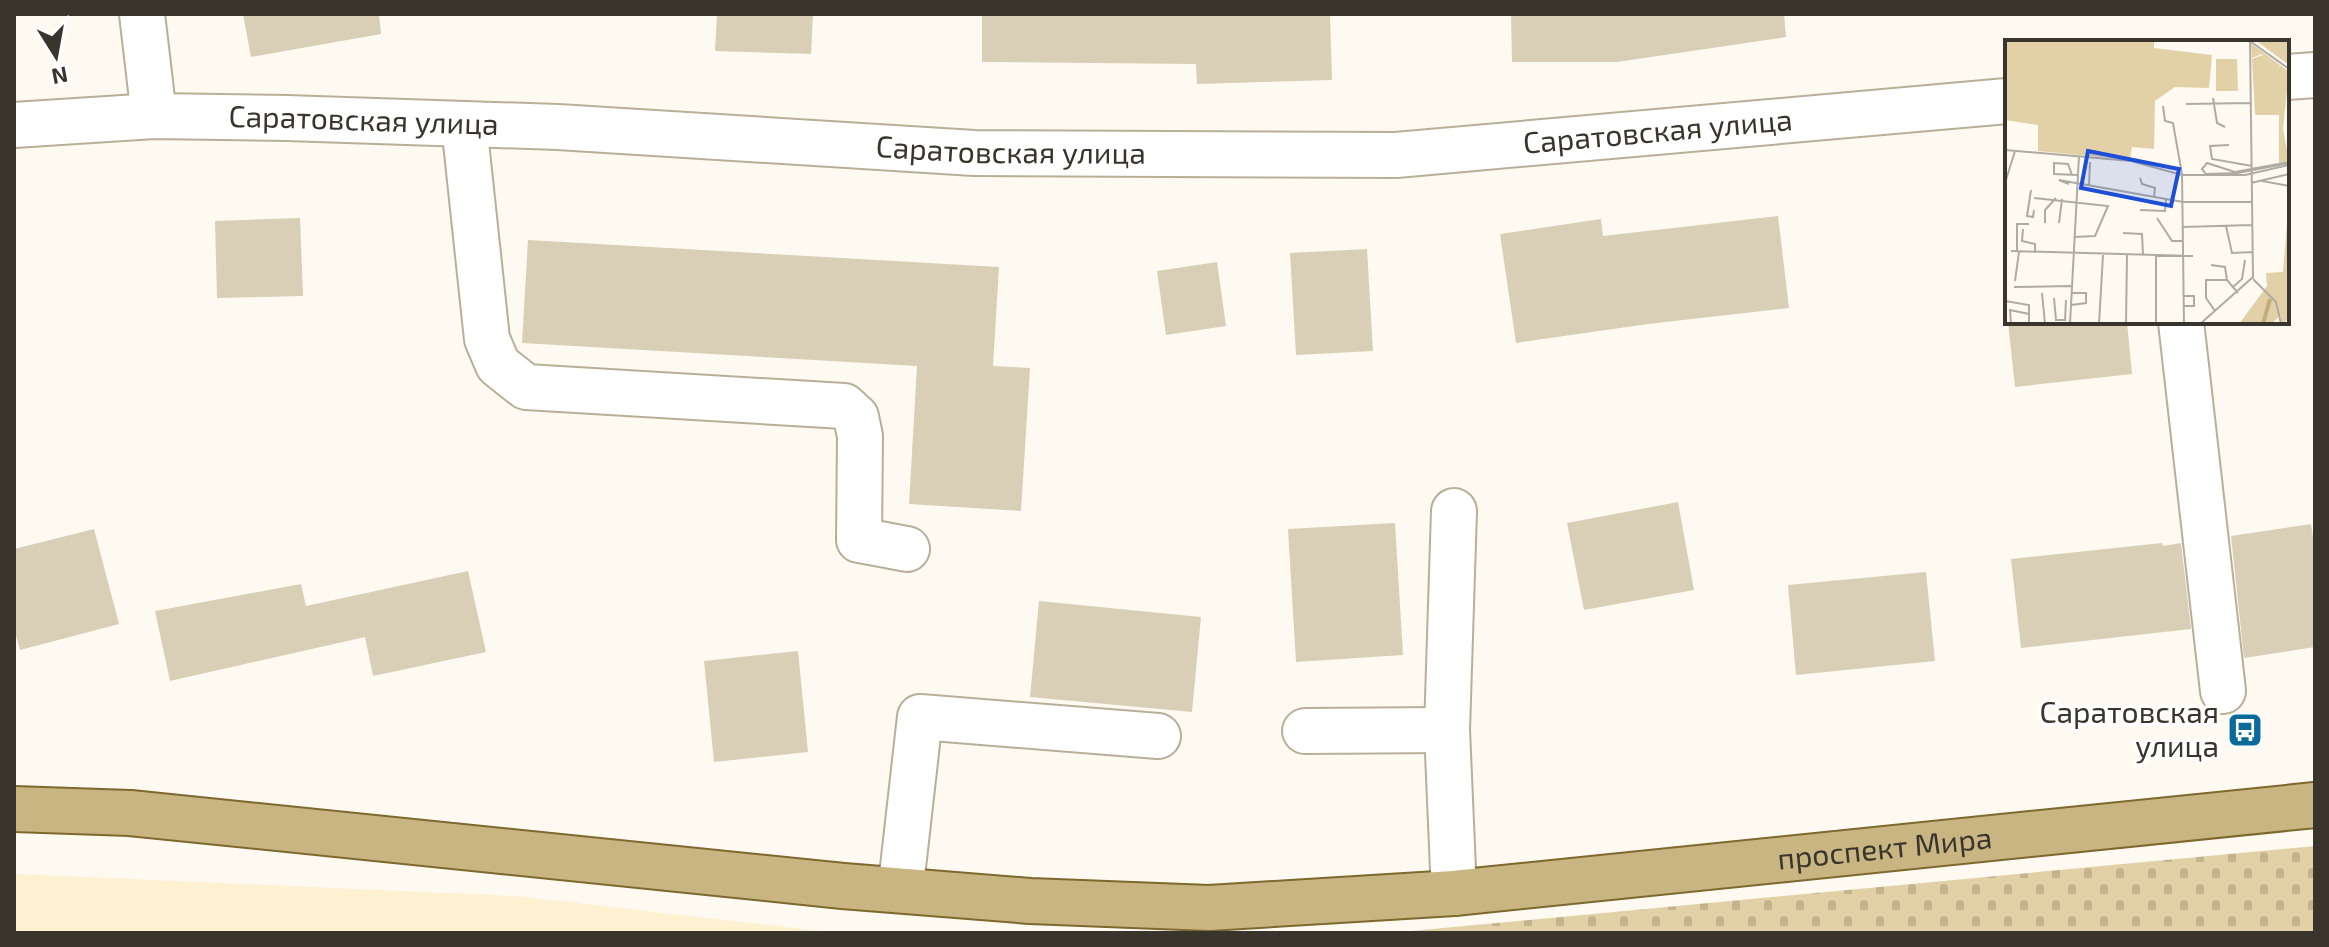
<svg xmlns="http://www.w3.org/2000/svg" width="2329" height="947" viewBox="0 0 2329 947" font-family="'Exo 2',sans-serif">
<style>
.built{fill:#fef1d1}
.cemetery{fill:url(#cemetery-stones)}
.building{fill:#d9cfb7}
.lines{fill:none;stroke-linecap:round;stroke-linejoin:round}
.minor-casing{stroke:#b9af98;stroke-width:48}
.major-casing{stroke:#7e682d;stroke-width:48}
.minor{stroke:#fff;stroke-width:44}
.major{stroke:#c8b582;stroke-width:44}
.labels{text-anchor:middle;stroke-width:7;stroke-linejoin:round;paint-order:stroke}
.street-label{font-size:30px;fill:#39352c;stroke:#fff}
.poi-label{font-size:30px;fill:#39352c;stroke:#fff;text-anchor:end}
.inset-river{fill:none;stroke:#c2ac7a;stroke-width:4}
.inset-road{fill:none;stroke:#afaba2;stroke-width:2}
.view{fill:#1d4ed8;fill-opacity:0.15;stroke:#1d4ed8;stroke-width:4}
.inset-edge{fill:none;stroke:#39352c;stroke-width:4}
</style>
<defs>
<pattern id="cemetery-stones" width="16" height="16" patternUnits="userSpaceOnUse" patternTransform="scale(2)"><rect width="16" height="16" fill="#e2d0a6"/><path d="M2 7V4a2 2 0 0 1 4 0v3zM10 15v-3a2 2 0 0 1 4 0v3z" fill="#c3b38f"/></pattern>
</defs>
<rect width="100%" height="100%" fill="#fefaf1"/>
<path class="built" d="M 14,874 L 516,896 L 839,933 L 14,933 Z"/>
<path class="cemetery" d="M 2315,846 L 2315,933 L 1390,933 Z"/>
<path class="building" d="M 243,14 L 379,14 L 381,34 L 251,57 Z
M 717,14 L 813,14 L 811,54 L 715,51 Z
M 982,14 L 1330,14 L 1332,80 L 1197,84 L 1196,64 L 982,62 Z
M 1511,14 L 1784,14 L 1786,37 L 1617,62 L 1512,62 Z
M 1778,216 L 1789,308 L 1648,324 L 1516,343 L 1500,234 L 1601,219 L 1603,236 Z
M 300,218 L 303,296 L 217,298 L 215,221 Z
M 528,240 L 999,267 L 993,366 L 1030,368 L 1021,511 L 909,504 L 917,366 L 522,343 Z
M 1367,249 L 1373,351 L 1296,355 L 1290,253 Z
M 1217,262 L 1226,326 L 1166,335 L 1157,271 Z
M 2008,322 L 2127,322 L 2132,374 L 2015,387 Z
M 1678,502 L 1694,590 L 1584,610 L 1567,523 Z
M 1395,523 L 1403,655 L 1296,662 L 1288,529 Z
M 2311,524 L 2315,550 L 2315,647 L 2244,658 L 2231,536 Z
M 94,529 L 119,624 L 20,650 L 14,628 L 14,549 Z
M 2162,543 L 2163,546 L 2181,543 L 2191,629 L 2021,648 L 2011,559 Z
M 468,571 L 486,652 L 373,676 L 365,637 L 170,681 L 155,611 L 301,584 L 306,606 Z
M 1926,572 L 1935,661 L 1796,675 L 1788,585 Z
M 1039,601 L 1201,617 L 1192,712 L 1030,697 Z
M 798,651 L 808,752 L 714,762 L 704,661 Z"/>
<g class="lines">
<defs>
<g id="minor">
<path d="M 142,14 L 154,116"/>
<path d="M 2287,77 L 2315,75"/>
<path d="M 464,124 L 487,339 L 498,365 L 526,387 L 844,406 L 856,417 L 860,436 L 859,540 L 907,549"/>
<path id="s1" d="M 14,125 L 154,116 L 287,118 L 558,127 L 974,153 L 1396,155 L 2007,101"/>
<path d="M 2181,322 L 2223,691"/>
<path d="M 1454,511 L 1447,730 L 1454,893"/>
<path d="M 1305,731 L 1447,730"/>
<path d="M 898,890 L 903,867 L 920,717 L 1158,736"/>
</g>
<g id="major">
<path id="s2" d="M 14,809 L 130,813 L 843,886 L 1030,901 L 1209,908 L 1454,893 L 2315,805"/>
</g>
</defs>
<use href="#minor" class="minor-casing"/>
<use href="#major" class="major-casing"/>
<use href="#minor" class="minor"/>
<use href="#major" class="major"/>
</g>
<defs>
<symbol id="bus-square" viewBox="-11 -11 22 22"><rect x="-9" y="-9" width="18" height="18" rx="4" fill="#0a6b9a" stroke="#fff"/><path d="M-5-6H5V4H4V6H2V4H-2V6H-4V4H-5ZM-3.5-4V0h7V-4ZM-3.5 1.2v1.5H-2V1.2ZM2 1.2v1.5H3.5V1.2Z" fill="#fff"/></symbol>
</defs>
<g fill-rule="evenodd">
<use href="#bus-square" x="2225" y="710" width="40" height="40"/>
</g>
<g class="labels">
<g class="street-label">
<text dy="10" stroke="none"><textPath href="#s1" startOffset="350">Саратовская улица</textPath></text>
<text dy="10" stroke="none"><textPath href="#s1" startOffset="1646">Саратовская улица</textPath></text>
<text dy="10" stroke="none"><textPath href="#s1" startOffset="998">Саратовская улица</textPath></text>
<text dy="10" stroke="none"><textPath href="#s2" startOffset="1878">проспект Мира</textPath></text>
</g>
<g class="poi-label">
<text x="2219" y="723">Саратовская<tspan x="2219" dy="34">улица</tspan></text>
</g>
</g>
<g transform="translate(2005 40)">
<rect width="284" height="284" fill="#fefaf1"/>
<path d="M 250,0 L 284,0 L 284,25 ZM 246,3 L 284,32 L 278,89 L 284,121 L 274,123 L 274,29 L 257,14 L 247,18 ZM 284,159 L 284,279 L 276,284 L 275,275 L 267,284 L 234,284 L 262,246 L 261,233 L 278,232 Z" fill="#e2d0a6"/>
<path d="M 0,0 L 149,0 L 149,8 L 207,15 L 204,48 L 170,47 L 150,61 L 149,109 L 127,107 L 125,120 L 33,111 L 33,85 L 0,80 Z" fill="#e2d0a6"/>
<path d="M 258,15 L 274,29 L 274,75 L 250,75 L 247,19 ZM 211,19 L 232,19 L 233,51 L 211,51 Z" fill="#e2d0a6"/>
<path class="inset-river" d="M 258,284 L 265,259"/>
<path class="inset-road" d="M 245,1 L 284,29M 208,58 L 212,83 L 220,87M 181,64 L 245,63M 158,66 L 160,81 L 168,83 L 177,134 L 179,284M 224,105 L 205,106 L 207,119 L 247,126M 0,110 L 126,121 L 177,135 L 240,135 L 284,125M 284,122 L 230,132 L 202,123 L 197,129 L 201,134 L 233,133 L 284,123M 67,135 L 63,124 L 49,123 L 49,134 L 73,135M 135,138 L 137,144 L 150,148 L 149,157M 257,141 L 284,146M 0,143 L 10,111M 246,143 L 284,134M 64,144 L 54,140 L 178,162 L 246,162M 84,146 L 85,122M 26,150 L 22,176 L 28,177 L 29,170M 29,158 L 103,166 L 90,196 L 69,197M 135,170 L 160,171 L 161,160M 152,178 L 167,201 L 178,201M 40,183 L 40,170 L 51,158M 54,183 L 57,159M 221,186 L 227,213 L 248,212M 178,187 L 247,185M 18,189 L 17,201 L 30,204 L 30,213M 118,193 L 137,194 L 138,215M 6,211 L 188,216M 12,212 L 12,184 L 24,184M 206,225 L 220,227 L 222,240 L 233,253M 248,239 L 271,262 L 276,284M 10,241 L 14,212M 9,247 L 66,246M 228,247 L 237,239 L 240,220M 37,253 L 40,284M 178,256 L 189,256 L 189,266 L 178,266M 49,258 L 51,280 L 60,280 L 61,260M 0,261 L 24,265 L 24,284M 66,265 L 81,263 L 81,253 L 66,253M 210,271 L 201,258 L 201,240 L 222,240M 6,284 L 5,270 L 24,274M 65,284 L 74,116M 94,284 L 98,215M 121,284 L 122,215M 151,284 L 151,215M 195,284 L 248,237 L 245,0"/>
<path class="view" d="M 83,111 L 174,129 L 166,166 L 76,148 Z"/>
<rect width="284" height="284" class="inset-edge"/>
</g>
<rect width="2329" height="947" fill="none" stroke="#39352c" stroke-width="32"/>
<g transform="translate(56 56) rotate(169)" stroke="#ffffff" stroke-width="6" paint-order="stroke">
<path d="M0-6L14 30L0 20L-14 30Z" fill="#39352c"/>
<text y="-12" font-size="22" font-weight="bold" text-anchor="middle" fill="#39352c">N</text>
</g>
</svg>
